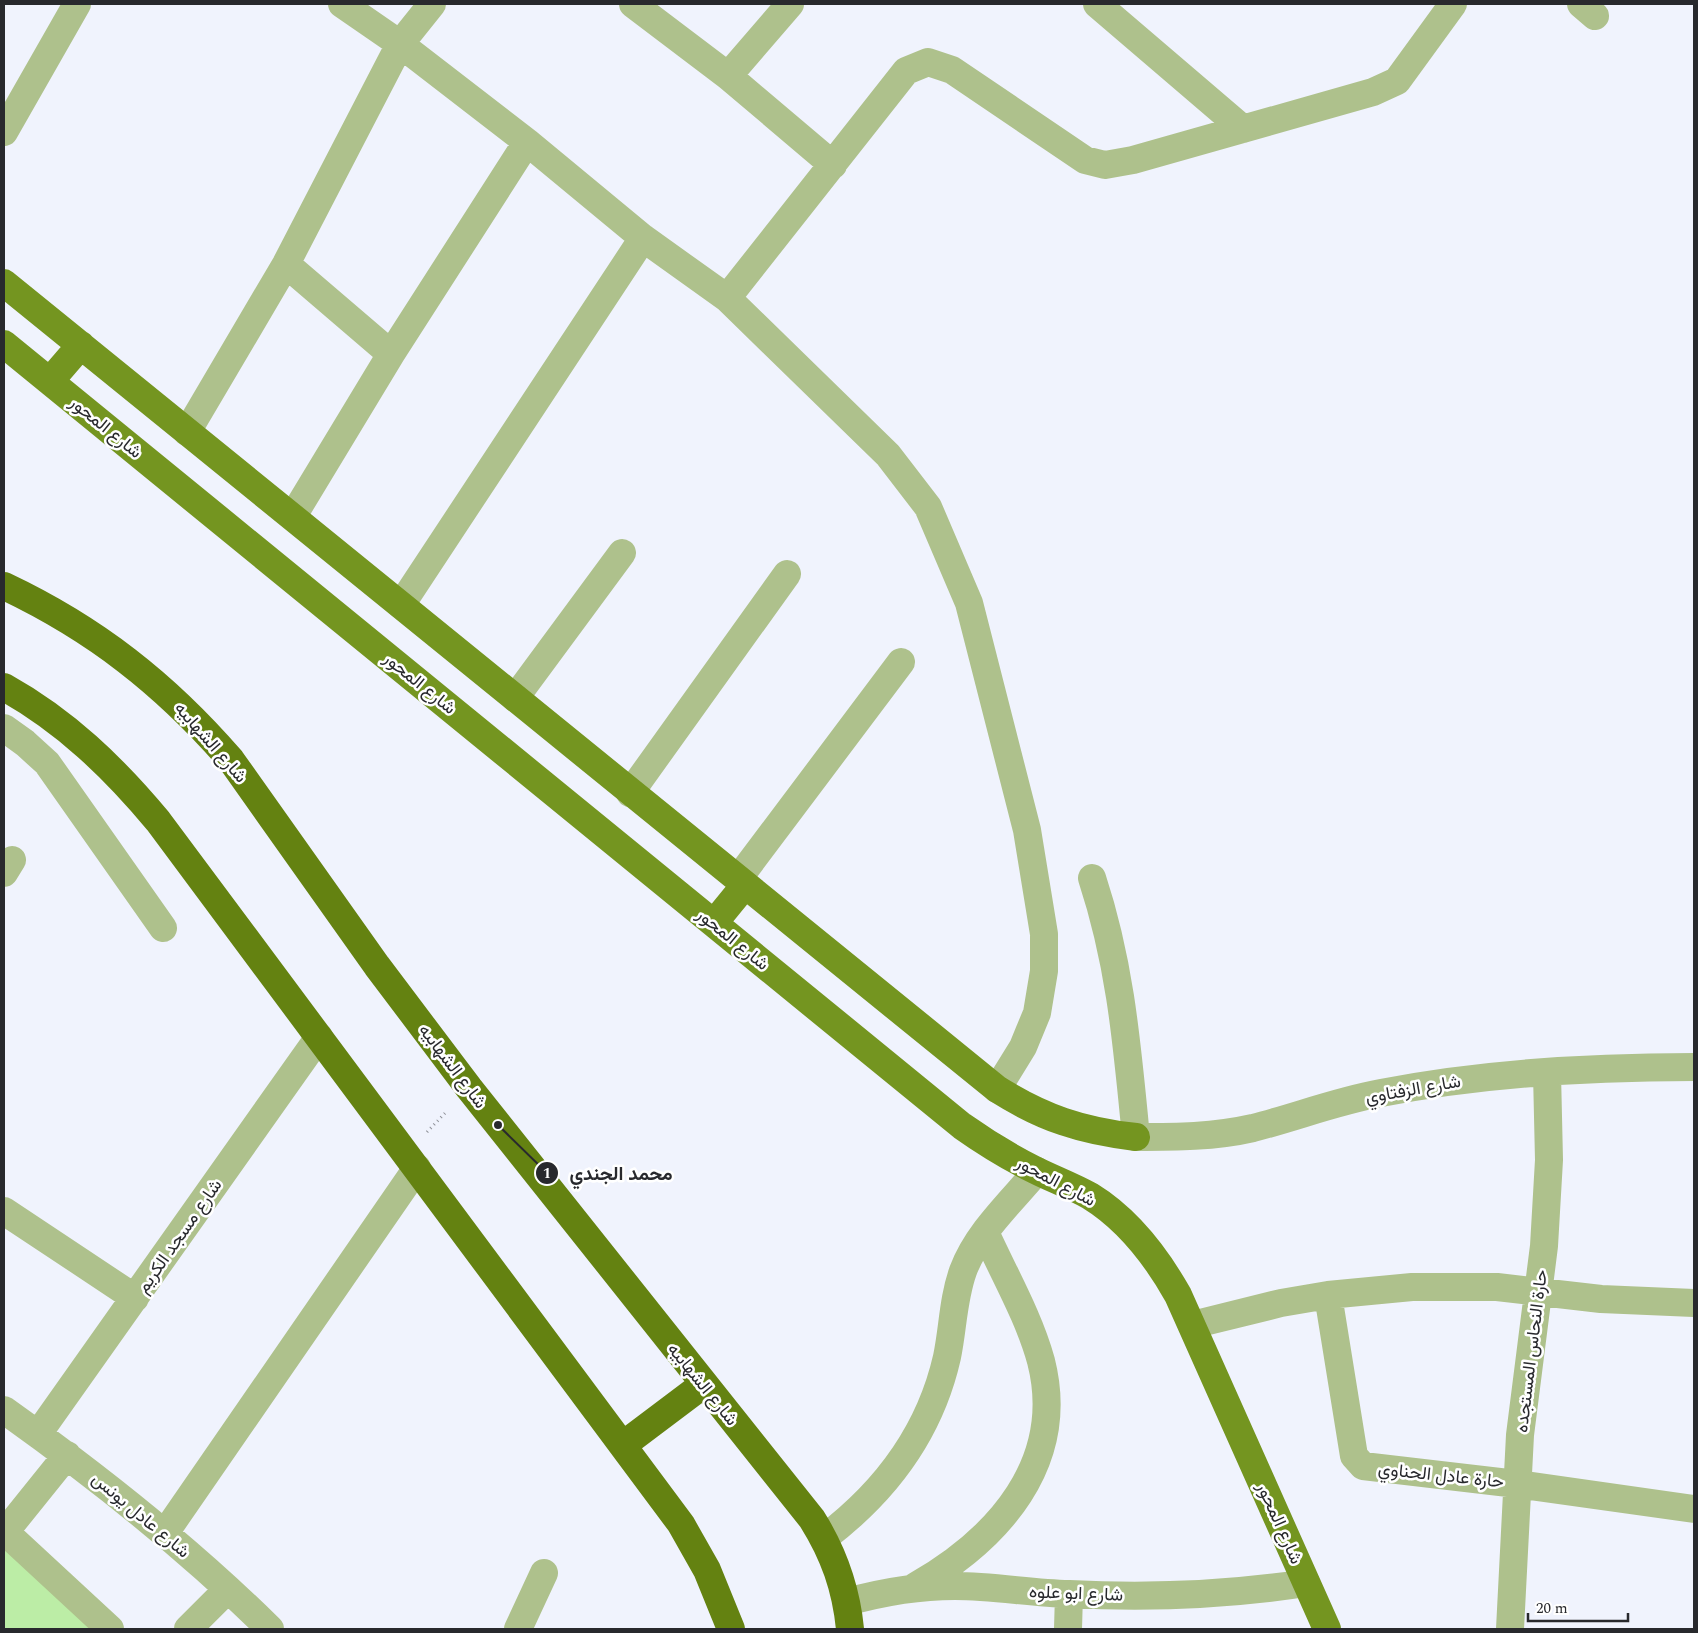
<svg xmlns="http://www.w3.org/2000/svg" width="1698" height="1633" viewBox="0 0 1698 1633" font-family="Spectral,Vazirmatn,serif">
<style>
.green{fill:#bceda6}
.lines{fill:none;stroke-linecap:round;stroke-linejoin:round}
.path{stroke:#8f9198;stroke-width:3;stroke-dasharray:1 4;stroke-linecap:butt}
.minor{stroke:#aec18c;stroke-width:28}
.major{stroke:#749520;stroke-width:28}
.highway{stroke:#648211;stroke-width:28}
.labels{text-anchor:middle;stroke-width:5;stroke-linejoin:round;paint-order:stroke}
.street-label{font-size:18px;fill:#28292d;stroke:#fff}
.leader{fill:none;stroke:#28292d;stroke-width:2}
.callout-dot{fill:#28292d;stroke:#fff;stroke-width:2}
.mark-label{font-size:15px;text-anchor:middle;font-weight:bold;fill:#fff}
.callout-label{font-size:19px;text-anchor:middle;font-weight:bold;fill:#28292d;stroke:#fff;stroke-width:5;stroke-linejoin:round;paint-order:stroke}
</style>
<rect width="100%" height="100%" fill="#f0f3fd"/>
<path class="green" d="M 4,1543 L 100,1629 L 4,1629 Z"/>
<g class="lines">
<path class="path" d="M 427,1132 L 447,1111"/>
<path class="minor" d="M 342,4 L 400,44 L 527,142 L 643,238 L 727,298 L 888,455 L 928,507 L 969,603 L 1027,830 L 1044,934 L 1044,971 L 1037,1013 L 1023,1047 L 997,1089
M 633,4 L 728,76 L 833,165
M 1097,4 L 1243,129
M 1581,4 L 1595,16
M 728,76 L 790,4
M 4,132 L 77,4
M 286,264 L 391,354
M 727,298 L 906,71 L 928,62 L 952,70 L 1085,160 L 1105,165 L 1133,160 L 1373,92 L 1397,81 L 1453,4
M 187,432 L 286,264 L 400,44 L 432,4
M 293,516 L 391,354 L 527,142
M 401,605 L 643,238
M 515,698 L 622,553
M 4,728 L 25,743 L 47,763 L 163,928
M 630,793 L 787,574
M 4,873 L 12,860
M 1092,878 C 1121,966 1127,1046 1136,1137 C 1175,1137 1214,1137 1253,1128 C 1296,1117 1337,1101 1381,1093 C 1483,1073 1590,1067 1694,1067
M 738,879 L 901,662
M 4,1211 L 135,1298
M 1328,1295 L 1354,1456 L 1363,1466 L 1517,1484 L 1694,1509
M 1192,1325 L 1281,1303 L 1328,1295 L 1412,1287 L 1497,1287 L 1601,1299 L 1694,1303
M 4,1410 C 98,1477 188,1548 270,1629
M 38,1434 L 319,1037
M 4,1531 L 110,1629
M 5,1532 L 67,1455
M 165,1533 L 417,1168
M 824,1538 C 885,1492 930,1432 947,1357 C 953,1328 953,1299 963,1271 C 977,1233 1011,1202 1037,1171
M 916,1586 C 998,1539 1067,1463 1041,1361 C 1029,1317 1004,1274 985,1232
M 847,1602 C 883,1592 918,1586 955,1586 C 993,1586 1031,1593 1069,1594 C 1148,1598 1228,1595 1306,1583
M 188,1629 L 228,1589
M 518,1629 L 544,1573
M 1068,1629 L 1069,1594
M 1510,1629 L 1520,1435 L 1544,1246 L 1549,1160 L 1547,1073"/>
<path class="major" d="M 4,283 L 997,1089 C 1043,1118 1082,1131 1136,1137
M 4,344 L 962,1126 C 986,1143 1009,1157 1035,1170 C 1053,1179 1072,1186 1090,1196 C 1129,1220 1156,1256 1178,1295 L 1327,1629
M 50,381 L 81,345
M 714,923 L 745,885"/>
<path class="highway" d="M 4,586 C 95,629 165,684 231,760 L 377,966 L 469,1088 L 812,1519 C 834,1554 846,1588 850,1629
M 4,687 C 65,721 113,767 158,821 L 681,1524 L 707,1570 L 731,1629
M 623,1445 L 704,1384"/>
</g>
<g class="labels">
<g class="street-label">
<text transform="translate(106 427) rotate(39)" y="6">شارع المحور</text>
<text transform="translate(420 683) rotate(39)" y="6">شارع المحور</text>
<text transform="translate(211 742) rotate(49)" y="6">شارع الشهابيه</text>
<text transform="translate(733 939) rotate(39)" y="6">شارع المحور</text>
<text transform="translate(453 1066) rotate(53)" y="6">شارع الشهابيه</text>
<text transform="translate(1413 1089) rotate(-10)" y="6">شارع الزفتاوي</text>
<text transform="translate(1056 1181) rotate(28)" y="6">شارع المحور</text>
<text transform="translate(179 1236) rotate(-55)" y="6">شارع مسجد الكريم</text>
<text transform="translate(1531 1351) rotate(-83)" y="6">حارة النحاس المستجده</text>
<text transform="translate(703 1384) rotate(51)" y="6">شارع الشهابيه</text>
<text transform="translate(1441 1475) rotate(6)" y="6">حارة عادل الحناوي</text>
<text transform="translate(141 1515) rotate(40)" y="6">شارع عادل يونس</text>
<text transform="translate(1280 1523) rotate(66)" y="6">شارع المحور</text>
<text transform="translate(1076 1593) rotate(2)" y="6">شارع ابو علوه</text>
</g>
</g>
<path class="leader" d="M498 1125L547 1173"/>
<g class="callout-dot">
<circle cx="498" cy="1125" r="5"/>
<circle cx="547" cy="1173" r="12"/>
</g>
<g class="mark-label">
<text x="547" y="1178">1</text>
</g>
<g class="callout-label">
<text x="621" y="1180">محمد الجندي</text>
</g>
<rect width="1698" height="1633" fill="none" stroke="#28292d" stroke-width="10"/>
<path d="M1528 1613v8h100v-8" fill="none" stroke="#28292d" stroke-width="2.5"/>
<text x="1536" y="1613" font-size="15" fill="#28292d" stroke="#ffffff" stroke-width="4" paint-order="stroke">20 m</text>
</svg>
